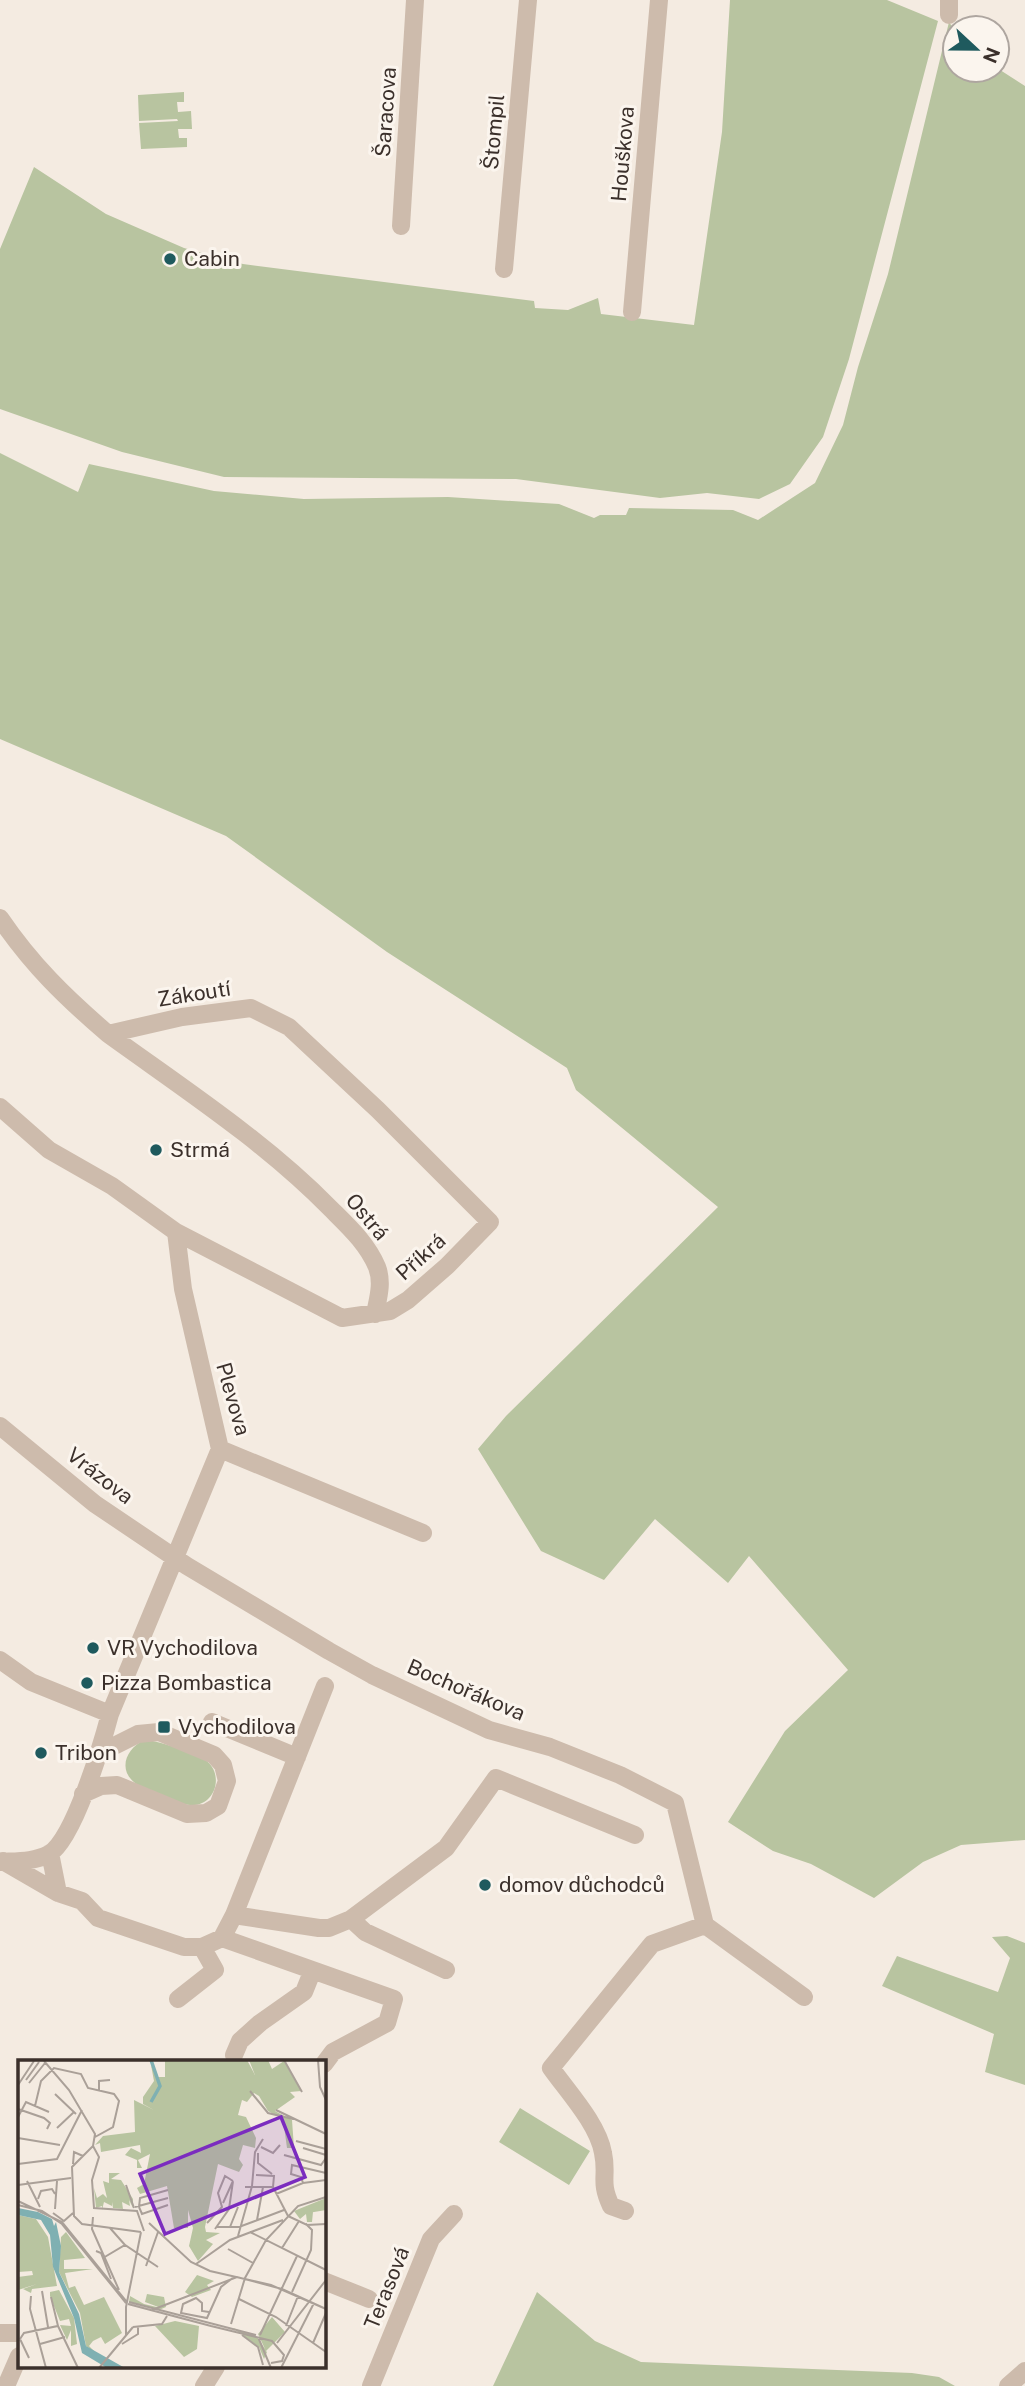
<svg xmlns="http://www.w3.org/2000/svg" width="1025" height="2386" viewBox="0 0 1025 2386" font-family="'Public Sans',sans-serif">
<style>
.green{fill:#b8c4a0}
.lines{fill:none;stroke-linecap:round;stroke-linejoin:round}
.minor{stroke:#cdbbac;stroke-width:18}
.poi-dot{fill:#1f5a5e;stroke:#fbf5ee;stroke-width:2.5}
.labels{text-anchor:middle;stroke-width:6;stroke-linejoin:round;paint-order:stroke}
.street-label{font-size:21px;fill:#3b302b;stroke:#fbf5ee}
.poi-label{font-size:21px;fill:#3b302b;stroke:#fbf5ee;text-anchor:start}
.inset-river{fill:none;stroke:#7fb0b2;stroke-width:3.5}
.inset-road{fill:none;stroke:#aaa098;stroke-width:2}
.view{fill:#7b2cbf;fill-opacity:0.15;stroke:#7b2cbf;stroke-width:3.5}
.inset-edge{fill:none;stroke:#3b302b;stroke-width:3.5}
</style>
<rect width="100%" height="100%" fill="#f4ebe1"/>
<path class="green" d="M 730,0 L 887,0 L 938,21 L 849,359 L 823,437 L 790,484 L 759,499 L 707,493 L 660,498 L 516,479 L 224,477 L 122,452 L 0,409 L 0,249 L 34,167 L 106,214 L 184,248 L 243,264 L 534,301 L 535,308 L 568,310 L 598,298 L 601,314 L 694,325 L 722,132 Z
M 949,22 L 955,31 L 955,70 L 997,68 L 1025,86 L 1025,1840 L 961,1845 L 923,1862 L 874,1898 L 811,1864 L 773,1851 L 728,1822 L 785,1731 L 848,1670 L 749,1556 L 728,1583 L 655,1519 L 604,1580 L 541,1551 L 478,1449 L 506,1416 L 718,1207 L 576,1090 L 567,1068 L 387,952 L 226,836 L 0,739 L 0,453 L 78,492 L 89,464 L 214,491 L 304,499 L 448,497 L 559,504 L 594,518 L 600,515 L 626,515 L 629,508 L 733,510 L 758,520 L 815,483 L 843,425 L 858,367 L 888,274 Z
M 184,92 L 184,102 L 177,102 L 178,112 L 191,111 L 192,129 L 178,129 L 179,138 L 187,138 L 187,147 L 141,149 L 139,123 L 178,121 L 177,119 L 139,121 L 138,95 Z
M 144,1740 C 156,1740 201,1754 209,1763 C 224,1779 213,1807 190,1805 C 178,1804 144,1790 135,1783 C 117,1769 127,1748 144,1740 Z
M 1007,1936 L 1025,1943 L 1025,2085 L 985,2072 L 994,2034 L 882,1986 L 897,1956 L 998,1992 L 1010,1958 L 992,1937 Z
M 520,2108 L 590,2151 L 569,2185 L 499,2142 Z
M 537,2292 L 595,2341 L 641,2362 L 912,2373 L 939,2377 L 955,2386 L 493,2386 Z"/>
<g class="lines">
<path class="minor" d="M 949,0 L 949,15
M 401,226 L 415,0
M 504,269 L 528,0
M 632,312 L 659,0
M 0,918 C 32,965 65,997 108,1034 L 182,1017 L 251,1008 L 289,1027 L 378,1110 L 490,1222 L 447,1266 L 408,1300 L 390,1311 L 342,1318 L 176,1232 L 112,1186 L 49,1150 L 0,1107
M 108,1034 C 184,1089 264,1141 330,1208 C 348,1226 367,1243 377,1267 C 383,1283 378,1298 375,1314
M 176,1232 L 183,1289 L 220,1449
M 0,1426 L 95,1504 L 187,1566 L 329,1651 L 372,1675 L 489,1730 L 550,1747 L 620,1775 L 675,1803 L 705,1925 L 804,1997
M 220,1449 L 423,1533
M 0,1660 L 31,1682 L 110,1714
M 212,1722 L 297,1757
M 83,1794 L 101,1786 L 117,1785 L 187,1814 L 206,1813 L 218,1806 L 227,1781 L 223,1765 L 214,1755 L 159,1732 L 138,1734 L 100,1753
M 50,1853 L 58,1893 L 82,1901 L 98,1918 L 184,1947 L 202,1947 L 222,1938 L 234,1915 L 325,1686
M 3,1861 L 58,1893
M 0,1862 C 16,1861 34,1862 49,1854 C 74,1839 102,1744 110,1714 L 220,1449
M 234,1915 L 319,1928 L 329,1928 L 351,1919 L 446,1848 L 496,1778 L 635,1835
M 351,1919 L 365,1932 L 446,1970
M 222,1938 L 394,1999 L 387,2023 L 333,2052 L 324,2064
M 178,1999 L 215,1970 L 202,1947
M 234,2055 L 240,2041 L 260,2023 L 304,1992 L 312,1972
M 625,2211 L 611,2206 C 599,2181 608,2176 603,2153 C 598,2124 568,2092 551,2068 L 652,1944 L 705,1925
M 324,2281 L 369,2299
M 0,2333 L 19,2333
M 6,2386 L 19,2356
M 204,2386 L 216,2367
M 371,2386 L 431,2239 L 454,2214
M 1008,2386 L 1025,2371"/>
</g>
<g class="poi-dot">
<circle cx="170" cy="259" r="7"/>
<circle cx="156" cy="1150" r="7"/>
<circle cx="93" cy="1648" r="7"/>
<circle cx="87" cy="1683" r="7"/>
<rect x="157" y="1720" width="14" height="14" rx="3.5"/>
<circle cx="41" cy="1753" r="7"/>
<circle cx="485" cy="1885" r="7"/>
</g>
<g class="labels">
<g class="street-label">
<text transform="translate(386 112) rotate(-86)" y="7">Šaracova</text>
<text transform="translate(494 132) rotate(-85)" y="7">Štompil</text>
<text transform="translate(623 154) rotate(-85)" y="7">Houškova</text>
<text transform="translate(194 994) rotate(-9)" y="7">Zákoutí</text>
<text transform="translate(367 1217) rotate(50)" y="7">Ostrá</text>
<text transform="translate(421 1257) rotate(-42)" y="7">Příkrá</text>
<text transform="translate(233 1399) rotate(74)" y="7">Plevova</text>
<text transform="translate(100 1476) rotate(38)" y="7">Vrázova</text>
<text transform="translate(466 1690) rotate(23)" y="7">Bochořákova</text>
<text transform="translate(387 2288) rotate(-68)" y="7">Terasová</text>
</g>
<g class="poi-label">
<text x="184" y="266">Cabin</text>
<text x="170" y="1157">Strmá</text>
<text x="107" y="1655">VR Vychodilova</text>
<text x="101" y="1690">Pizza Bombastica</text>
<text x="178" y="1734">Vychodilova</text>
<text x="55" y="1760">Tribon</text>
<text x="499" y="1892">domov důchodců</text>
</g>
</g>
<g transform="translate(18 2060)">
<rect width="308" height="308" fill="#f4ebe1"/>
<path d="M 147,0 L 229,0 L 237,15 L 231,0 L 250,0 L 254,9 L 266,1 L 283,31 L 272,32 L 277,37 L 257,51 L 274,60 L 276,88 L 269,88 L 265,59 L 250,51 L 241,36 L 236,33 L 229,42 L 224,40 L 220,55 L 228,57 L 238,78 L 237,88 L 225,85 L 221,99 L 225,105 L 221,112 L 200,104 L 187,167 L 188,172 L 202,173 L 188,180 L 195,184 L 180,201 L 171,186 L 175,168 L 170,150 L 170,168 L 156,168 L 149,126 L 122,134 L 119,128 L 126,124 L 132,94 L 120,100 L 124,108 L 119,108 L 119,100 L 107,95 L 113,88 L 123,93 L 122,85 L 83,92 L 82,83 L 77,85 L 85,76 L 117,72 L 116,40 L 136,50 L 125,44 L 125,37 L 136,21 L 133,5 L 139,17 L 147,17 ZM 91,113 L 102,113 L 93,119 L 103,120 L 115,139 L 115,148 L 111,140 L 112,146 L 104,142 L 105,149 L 95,148 L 94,142 L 94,146 L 86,142 L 84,150 L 84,146 L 78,148 L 76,128 L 79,138 L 85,134 L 89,138 L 85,121 L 91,123 ZM 308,138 L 308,150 L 290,153 L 295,152 L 294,162 L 289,162 L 288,154 L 282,159 L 276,151 ZM 0,155 L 18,159 L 30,177 L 39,226 L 14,229 L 13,233 L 5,229 L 19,224 L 0,230 L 0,217 L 15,215 L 14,211 L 0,212 ZM 48,172 L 67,198 L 46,200 L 46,209 L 75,209 L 47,213 L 51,228 L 57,226 L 66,245 L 86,237 L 104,273 L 87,284 L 83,277 L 75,281 L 71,286 L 79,294 L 68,286 L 62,253 L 41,212 L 43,177 ZM 179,215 L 196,221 L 189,225 L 193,230 L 174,237 L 167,232 ZM 41,230 L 56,258 L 59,284 L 53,286 L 53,270 L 49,280 L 42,265 L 53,266 L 51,259 L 42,261 L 32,236 L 32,232 ZM 129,234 L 146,237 L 148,247 L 141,250 L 111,242 L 112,236 L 126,244 L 143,248 L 127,242 ZM 254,257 L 267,272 L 248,291 L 239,282 L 249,292 L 246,299 L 241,287 L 215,268 L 239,277 L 247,289 L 240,274 ZM 157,261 L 181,266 L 179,289 L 166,297 L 137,266 Z" fill="#b8c4a0"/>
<path d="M 0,148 L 20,152 L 34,159 L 36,166 L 38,162 L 43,186 L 41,212 L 61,254 L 68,286 L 107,308 L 89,308 L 64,293 L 56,258 L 35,207 L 32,175 L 23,160 L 0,155 Z" fill="#7fb0b2"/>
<path class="inset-river" d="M 133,0 L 142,26 L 133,42"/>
<path class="inset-road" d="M 266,0 L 284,32M 300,0 L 302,27 L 308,40M 26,1 L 51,30 L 77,74 L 75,86 L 54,107 L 56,156 L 64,164 L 123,172M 8,20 L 21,2M 11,23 L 27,3M 0,25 L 16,1M 81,31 L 81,21 L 92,20M 232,31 L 250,53 L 275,59M 37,34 L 58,54M 17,46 L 23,21 L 36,8 L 63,14 L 70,28 L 96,34 L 101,41 L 95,67 L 77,77M 0,49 L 26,58 L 32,63 L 29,69M 258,50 L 308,74M 0,57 L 8,42 L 31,52M 39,68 L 56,52M 0,78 L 42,85M 278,81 L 308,89M 75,86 L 81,97 L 74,120 L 76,148 L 119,151 L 126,171M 243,87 L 255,93 L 262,85M 285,88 L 308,95M 240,93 L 240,103 L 254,114M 266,95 L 303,105 L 308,98M 0,104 L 39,99 L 64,50M 55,104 L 56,92 L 65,96M 238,115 L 256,116 L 255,127 L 270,156M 9,121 L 22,147M 285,123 L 283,117 L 273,114 L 274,105 L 308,113M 0,125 L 53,118M 108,125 L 116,148M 227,127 L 255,127M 258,134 L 285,123 L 308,120M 20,139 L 23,131 L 34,129 L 37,134M 0,141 L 44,162 L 108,241M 205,143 L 215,121M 0,145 L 24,151 L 44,164 L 108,243M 117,147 L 150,138M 121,147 L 122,138 L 150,130M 121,147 L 124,154 L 150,145M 37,149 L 39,121M 35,153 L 46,161 L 55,153M 270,156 L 289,165 L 308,164M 75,157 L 74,169 L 101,230M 239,160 L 245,127M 131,163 L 173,202 L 192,211 L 253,225 L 308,249M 189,163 L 204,147 L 200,133 L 207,116 L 215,121M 199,167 L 221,167 L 266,150M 212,167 L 220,147M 92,168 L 107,185M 197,169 L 211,149 L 215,121M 232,172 L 308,210M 220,176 L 234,126 L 237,92 L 245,79M 264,188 L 281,161M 210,189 L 235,203M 78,191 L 83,193 L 93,219M 85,198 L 107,185 L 140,207M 178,204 L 212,180 L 265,160M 128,206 L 140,172M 24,231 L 30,267M 274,232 L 293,190 L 294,170 L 288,164M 13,236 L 12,249 L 28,308M 33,237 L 40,266M 221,239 L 258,257 L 308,292M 111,242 L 238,275M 110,244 L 193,266M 134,250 L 219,217 L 264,229 L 308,249M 191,252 L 184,251 L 184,243 L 178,238 L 165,244 L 163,253 L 189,258 L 203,227 L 216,217M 213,264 L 227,218 L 248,180 L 280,146 L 308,137M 193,266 L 254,281 L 266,295 L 264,301 L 253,303M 268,266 L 280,236M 115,267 L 144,264 L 149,256M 108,275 L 108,247 L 123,172M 224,275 L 240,287 L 245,305M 242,275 L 279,196M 240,277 L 253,308M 2,279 L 6,273 L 40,266 L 60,308M 2,279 L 11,298M 259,283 L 308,220M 295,283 L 308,253M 22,284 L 47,277M 104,284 L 120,274 L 120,267M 81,308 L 115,267M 263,308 L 296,243"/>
<path class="view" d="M 263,57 L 287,117 L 147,174 L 122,114 Z"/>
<rect width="308" height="308" class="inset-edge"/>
</g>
<g transform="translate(976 49) rotate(112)"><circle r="33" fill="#fbf5ee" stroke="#aea6a0" stroke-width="2"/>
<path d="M0-5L12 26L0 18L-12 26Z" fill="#1f5a5e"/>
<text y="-10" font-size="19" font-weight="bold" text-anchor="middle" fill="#3b302b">N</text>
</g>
</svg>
